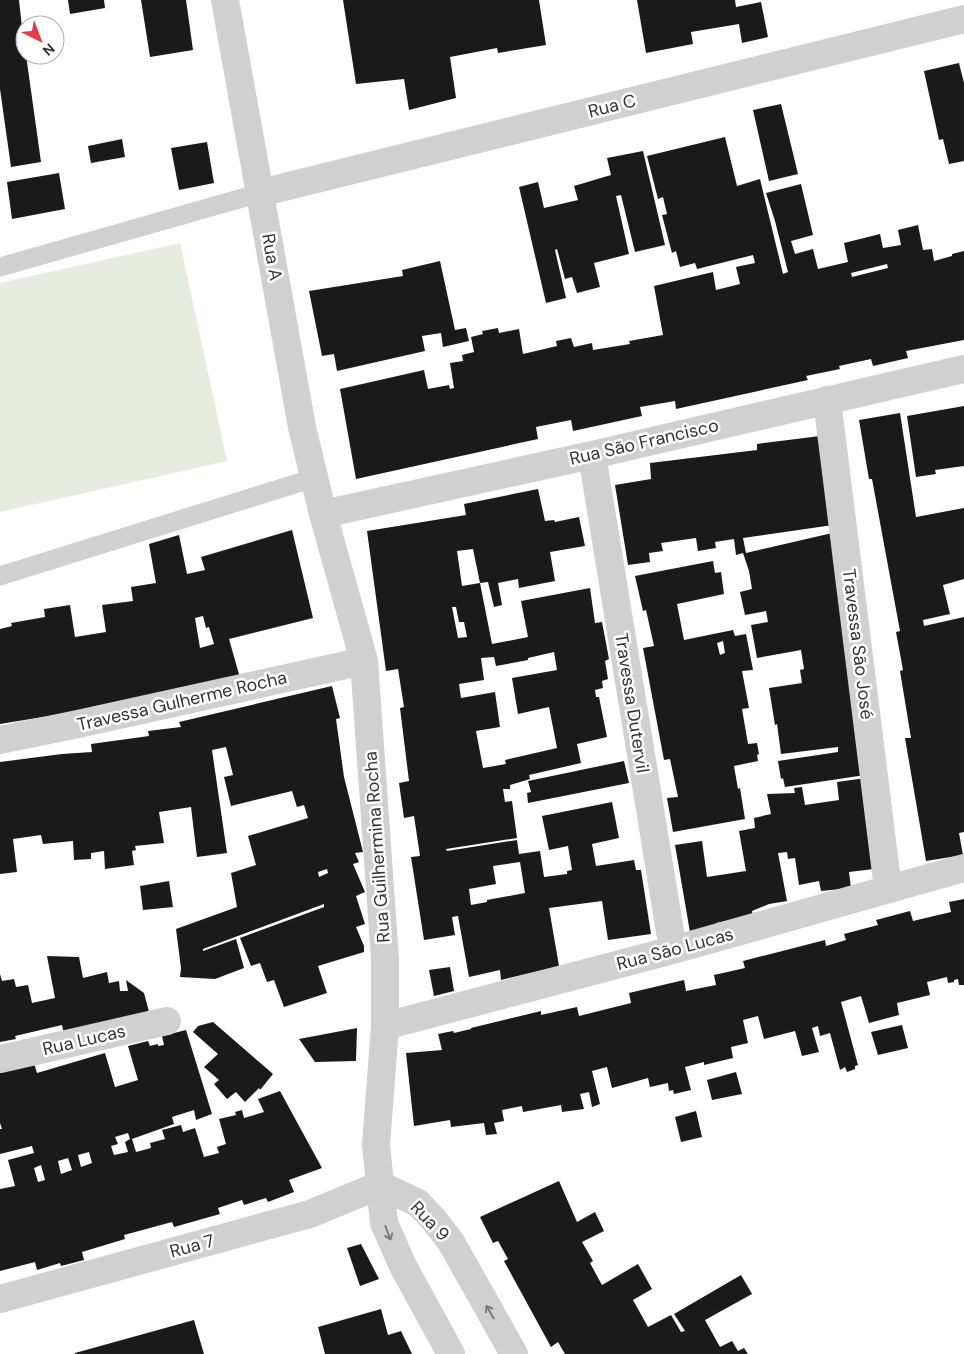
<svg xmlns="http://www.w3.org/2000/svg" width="964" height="1354" viewBox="0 0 964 1354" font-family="'DM Sans',sans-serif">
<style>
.green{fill:#e6ecdf}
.building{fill:#1a1a1a;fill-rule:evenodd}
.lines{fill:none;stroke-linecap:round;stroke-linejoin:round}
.lane{stroke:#d0d0d0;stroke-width:19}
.street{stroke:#d0d0d0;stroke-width:28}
.oneway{stroke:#7a7a7a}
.labels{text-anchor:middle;stroke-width:5;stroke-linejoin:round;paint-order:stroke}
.street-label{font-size:18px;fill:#333;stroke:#fff}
</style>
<rect width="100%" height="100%" fill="#fff"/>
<path class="green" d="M 180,243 L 227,461 L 0,512 L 0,283 Z"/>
<path class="building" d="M 0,0 L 19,0 L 25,55 L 26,55 L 41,162 L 11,167 L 0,89 Z
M 68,0 L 104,0 L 105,8 L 70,14 Z
M 141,0 L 186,0 L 193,50 L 150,57 Z
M 343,0 L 539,0 L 546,45 L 498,53 L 497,48 L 450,57 L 456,98 L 409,110 L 404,79 L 356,84 Z
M 637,0 L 735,0 L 736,7 L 761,2 L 768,37 L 742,43 L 739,24 L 691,32 L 693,44 L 646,53 Z
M 959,63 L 964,83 L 964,161 L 949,164 L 943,139 L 939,140 L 924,71 Z
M 781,104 L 798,174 L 769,181 L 753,110 Z
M 725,137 L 737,186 L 760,179 L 783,274 L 788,272 L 775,221 L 766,193 L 801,184 L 813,235 L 791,241 L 795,254 L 813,249 L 818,269 L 848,262 L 844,243 L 880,234 L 883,248 L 901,245 L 898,230 L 918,225 L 923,250 L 932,249 L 934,261 L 952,256 L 952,254 L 964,251 L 964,340 L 906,351 L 908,358 L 873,366 L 871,359 L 839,366 L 840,369 L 806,376 L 808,380 L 676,409 L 675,401 L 640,407 L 642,416 L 573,431 L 571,420 L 536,427 L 538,439 L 356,479 L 340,389 L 424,370 L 428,389 L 449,385 L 450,389 L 454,388 L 450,363 L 463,361 L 462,355 L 474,352 L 471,337 L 483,334 L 482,331 L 498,328 L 499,333 L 519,329 L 523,354 L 557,346 L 556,341 L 571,338 L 574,347 L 592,343 L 593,350 L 630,344 L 629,341 L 663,335 L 654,286 L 713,272 L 716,290 L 740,284 L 736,267 L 755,263 L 753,255 L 697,269 L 695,263 L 680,267 L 676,251 L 672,253 L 662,215 L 667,214 L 663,197 L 658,199 L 647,156 ZM 887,264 L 888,268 L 852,277 L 851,273 Z
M 122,139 L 125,157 L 91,163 L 88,146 Z
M 207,142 L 214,183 L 179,190 L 171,148 Z
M 643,151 L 665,245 L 635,252 L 621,195 L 616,196 L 629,254 L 594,263 L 600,287 L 577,293 L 572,277 L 565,279 L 557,249 L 555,250 L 566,298 L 546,303 L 519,187 L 538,182 L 544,208 L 578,200 L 574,186 L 611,175 L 607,158 Z
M 59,173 L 65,209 L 12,219 L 7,182 Z
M 440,261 L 455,330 L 466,328 L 469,341 L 443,347 L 441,333 L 422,336 L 425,351 L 337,371 L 334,354 L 322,356 L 309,291 L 403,276 L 402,270 Z
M 964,406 L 964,466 L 935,470 L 936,474 L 916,477 L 907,416 Z
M 900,413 L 916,517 L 964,508 L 964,579 L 943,585 L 950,614 L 923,620 L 924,626 L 964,617 L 964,832 L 959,833 L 963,855 L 926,861 L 905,738 L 911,738 L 900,671 L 903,670 L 896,632 L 900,631 L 872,479 L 869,479 L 859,420 Z
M 828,435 L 840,524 L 743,538 L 746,553 L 841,531 L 872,774 L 785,787 L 783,778 L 781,779 L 778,761 L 838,752 L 838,747 L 781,754 L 777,724 L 775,725 L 769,688 L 802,683 L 800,670 L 804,669 L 801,650 L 757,658 L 751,625 L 768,622 L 766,611 L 745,615 L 740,592 L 752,589 L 749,571 L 743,553 L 736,555 L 734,539 L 715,542 L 716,548 L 698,551 L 696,538 L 661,543 L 663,551 L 649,553 L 650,562 L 628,565 L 615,485 L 651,479 L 650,463 L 757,450 L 757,444 Z
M 538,489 L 545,521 L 554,520 L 555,522 L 579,517 L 585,546 L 550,552 L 555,581 L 519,588 L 518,579 L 498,583 L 502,605 L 494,607 L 488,582 L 480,583 L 473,549 L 457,551 L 462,586 L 480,583 L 492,644 L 528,637 L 521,601 L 590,588 L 595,623 L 602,622 L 609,659 L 605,661 L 608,679 L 602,681 L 603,688 L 595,690 L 596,697 L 599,697 L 607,737 L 577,744 L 581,763 L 529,775 L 530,779 L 510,785 L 510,789 L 503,789 L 505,802 L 512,801 L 517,838 L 446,849 L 447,851 L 517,840 L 519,854 L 540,851 L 544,877 L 567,874 L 567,871 L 572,870 L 568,846 L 549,850 L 542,816 L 612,802 L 619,838 L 592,844 L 596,866 L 634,860 L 636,870 L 641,870 L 651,934 L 608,940 L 602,901 L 549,908 L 559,966 L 501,980 L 500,970 L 469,977 L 458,916 L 452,917 L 455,935 L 424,940 L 411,857 L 420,856 L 414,816 L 404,818 L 399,783 L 409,781 L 400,708 L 404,707 L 398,669 L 386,671 L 367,531 L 466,515 L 464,504 ZM 452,607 L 456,607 L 459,622 L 464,622 L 467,637 L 458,638 ZM 554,652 L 557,670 L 512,678 L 518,714 L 549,707 L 557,748 L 505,760 L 506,764 L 483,768 L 476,731 L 500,727 L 495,692 L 461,698 L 459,684 L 484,680 L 481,658 L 494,657 L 496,666 L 528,660 L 528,658 ZM 520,862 L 525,893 L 487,900 L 487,902 L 471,905 L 469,889 L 496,884 L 493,866 Z
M 292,530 L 313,618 L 229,639 L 240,678 L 61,714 L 0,724 L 0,629 L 12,626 L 11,623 L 45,617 L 44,609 L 70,605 L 75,637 L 106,632 L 102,605 L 133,601 L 131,587 L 156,583 L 149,544 L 179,535 L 187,574 L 205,570 L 201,557 ZM 203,616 L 206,628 L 209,627 L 214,644 L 200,648 L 195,618 Z
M 713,561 L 715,573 L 721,572 L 724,594 L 677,604 L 684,640 L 733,630 L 735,636 L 746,634 L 753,670 L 742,671 L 749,708 L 742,709 L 748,744 L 757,743 L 759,754 L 757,755 L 758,761 L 734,766 L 738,789 L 740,788 L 745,819 L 673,832 L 667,798 L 678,797 L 670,759 L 664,760 L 643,648 L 654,646 L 646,610 L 643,611 L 635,576 ZM 723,641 L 725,653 L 720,655 L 717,643 Z
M 332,686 L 340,718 L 336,719 L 344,777 L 363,852 L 355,853 L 359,862 L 353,864 L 365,892 L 356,896 L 365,924 L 356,927 L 364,946 L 364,952 L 318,966 L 327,993 L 284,1007 L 274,980 L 267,982 L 260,963 L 251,966 L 240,938 L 324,907 L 324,904 L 203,949 L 203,951 L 236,939 L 244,968 L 215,979 L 180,977 L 181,968 L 176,929 L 237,907 L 231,873 L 256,865 L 248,836 L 308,818 L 304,805 L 297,807 L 292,791 L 231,806 L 224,777 L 233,775 L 226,747 L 212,750 L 227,853 L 197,857 L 191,807 L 159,812 L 164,843 L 135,846 L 136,850 L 132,851 L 134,865 L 105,869 L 104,851 L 91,853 L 91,859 L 74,860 L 73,841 L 43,844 L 41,835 L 13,839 L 17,872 L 0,874 L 0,762 L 62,754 L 92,752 L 91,744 L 149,736 L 148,731 L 181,727 L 179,722 ZM 327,869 L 328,873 L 319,877 L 318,872 Z
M 624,761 L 629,783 L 528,803 L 527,793 L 531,792 L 528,781 Z
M 873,777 L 882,868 L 849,872 L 851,888 L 821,891 L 819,881 L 799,885 L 795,858 L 788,859 L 787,852 L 778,853 L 787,901 L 769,904 L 752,911 L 753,916 L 716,923 L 717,931 L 691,938 L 675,845 L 702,841 L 707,877 L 746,871 L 739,831 L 755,828 L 754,818 L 771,814 L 767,794 L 795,793 L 794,788 L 802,787 L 805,805 L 839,800 L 837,782 Z
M 169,881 L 173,907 L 143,910 L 140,886 Z
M 964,899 L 964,985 L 959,985 L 958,979 L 954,980 L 954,982 L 948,983 L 947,977 L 927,982 L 930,995 L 897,1003 L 899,1015 L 869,1023 L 861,996 L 841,1002 L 858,1065 L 855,1066 L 855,1069 L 847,1072 L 845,1067 L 840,1070 L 830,1033 L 820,1036 L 818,1026 L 812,1028 L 819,1052 L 802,1056 L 795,1031 L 764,1039 L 758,1016 L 743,1020 L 748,1043 L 731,1047 L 733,1058 L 704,1065 L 704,1062 L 685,1067 L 691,1090 L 674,1094 L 673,1090 L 669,1091 L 668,1083 L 650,1087 L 648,1078 L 612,1088 L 607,1067 L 592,1071 L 600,1104 L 592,1107 L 589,1092 L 580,1094 L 584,1109 L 562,1112 L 561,1105 L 523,1112 L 522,1106 L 502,1110 L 504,1121 L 494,1123 L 497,1134 L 486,1135 L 484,1123 L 451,1127 L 450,1120 L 414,1126 L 406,1053 L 442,1050 L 438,1034 L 453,1031 L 454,1033 L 471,1029 L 471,1028 L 541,1011 L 541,1015 L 577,1007 L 579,1016 L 631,1003 L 629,993 L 684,980 L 686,991 L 716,985 L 714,975 L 745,968 L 743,961 L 825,940 L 826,946 L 846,940 L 844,934 L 878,925 L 876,920 L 910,911 L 913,921 L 951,912 L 949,902 Z
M 47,956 L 79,957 L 83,978 L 107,972 L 109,983 L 119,981 L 120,991 L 128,991 L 126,980 L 144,993 L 149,1012 L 64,1034 L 62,1025 L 15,1036 L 16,1039 L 0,1042 L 0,974 L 2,981 L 14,979 L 16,987 L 28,985 L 32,1003 L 55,998 Z
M 450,967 L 454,991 L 434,996 L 429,970 Z
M 213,1022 L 273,1074 L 260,1090 L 259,1088 L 245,1102 L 236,1092 L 227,1099 L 214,1084 L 219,1080 L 204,1067 L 218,1054 L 193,1032 L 198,1026 Z
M 902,1025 L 908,1048 L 878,1055 L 871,1032 Z
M 357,1028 L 356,1061 L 315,1062 L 299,1039 Z
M 186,1030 L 212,1114 L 196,1120 L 194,1110 L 172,1117 L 174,1124 L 132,1139 L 136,1152 L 151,1148 L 150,1143 L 165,1139 L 162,1130 L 181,1125 L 183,1132 L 195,1128 L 204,1157 L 219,1153 L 217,1147 L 226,1144 L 219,1119 L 236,1115 L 235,1112 L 242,1110 L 244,1118 L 264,1112 L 258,1099 L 280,1091 L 322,1168 L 289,1180 L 294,1192 L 268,1202 L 266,1198 L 244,1205 L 242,1200 L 218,1208 L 220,1214 L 174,1227 L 172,1222 L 124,1235 L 125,1239 L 82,1252 L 84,1260 L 61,1266 L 60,1263 L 37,1270 L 35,1262 L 0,1271 L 0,1189 L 15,1186 L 8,1160 L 34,1153 L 32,1146 L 0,1154 L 0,1129 L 2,1129 L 0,1123 L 0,1073 L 34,1063 L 37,1073 L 105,1053 L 115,1087 L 138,1080 L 128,1046 L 148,1041 L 150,1046 L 158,1044 L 158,1046 L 164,1045 L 162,1036 ZM 128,1133 L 130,1139 L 125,1142 L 128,1152 L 114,1155 L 111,1146 L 118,1144 L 115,1137 ZM 89,1152 L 92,1163 L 81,1167 L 78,1155 ZM 68,1158 L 72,1170 L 61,1174 L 58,1161 ZM 41,1165 L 45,1180 L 38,1182 L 34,1168 Z
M 736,1072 L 742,1094 L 712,1100 L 707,1080 Z
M 696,1111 L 702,1137 L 681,1142 L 675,1117 Z
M 559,1181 L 577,1222 L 595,1212 L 604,1231 L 582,1242 L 593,1261 L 590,1263 L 602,1285 L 638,1264 L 652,1289 L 633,1300 L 648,1327 L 671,1315 L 681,1332 L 685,1331 L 674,1314 L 741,1275 L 752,1294 L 705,1320 L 720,1347 L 732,1341 L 738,1351 L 744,1348 L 748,1354 L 565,1354 L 558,1342 L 551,1347 L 504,1261 L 508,1259 L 498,1241 L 493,1243 L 480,1217 Z
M 361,1244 L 379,1279 L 360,1286 L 347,1248 Z
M 381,1309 L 388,1335 L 401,1331 L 412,1354 L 325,1354 L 318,1327 Z
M 194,1320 L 204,1354 L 75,1354 L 75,1353 Z"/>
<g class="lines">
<path class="lane" d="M 0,267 L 260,193
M 0,576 L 314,478"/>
<path class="street" d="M 225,0 L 302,427 L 323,514 L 364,661 L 385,959 L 385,1026 L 376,1145 L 384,1223 L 403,1266 L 451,1354
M 260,193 L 964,19
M 827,400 L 888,889
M 592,455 L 673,950
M 323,514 L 592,455 L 964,369
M 0,740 L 78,724 L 364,661
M 385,1026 L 673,950 L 964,868
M 0,1059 L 167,1021
M 380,1185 L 418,1203 L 434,1220 L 451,1242 L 514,1354
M 0,1299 L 310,1214 L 380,1185"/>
</g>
<defs><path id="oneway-shaft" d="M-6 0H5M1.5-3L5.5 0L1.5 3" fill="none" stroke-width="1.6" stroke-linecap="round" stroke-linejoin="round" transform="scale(1.25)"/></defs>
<g class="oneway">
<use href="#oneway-shaft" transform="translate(388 1233) rotate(69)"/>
<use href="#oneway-shaft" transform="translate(490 1312) rotate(-120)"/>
</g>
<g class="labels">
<g class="street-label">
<text transform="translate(612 106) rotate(-14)" y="6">Rua C</text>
<text transform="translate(272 257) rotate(80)" y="6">Rua A</text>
<text transform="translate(644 442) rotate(-13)" y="6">Rua São Francisco</text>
<text transform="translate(858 644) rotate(83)" y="6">Travessa São José</text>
<text transform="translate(182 701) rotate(-13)" y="6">Travessa Gulherme Rocha</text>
<text transform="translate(632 703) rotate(81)" y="6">Travessa Dutervil</text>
<text transform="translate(377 847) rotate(-94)" y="6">Rua Guilhermina Rocha</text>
<text transform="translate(675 949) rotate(-15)" y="6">Rua São Lucas</text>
<text transform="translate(84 1040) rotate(-13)" y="6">Rua Lucas</text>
<text transform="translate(430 1221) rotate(46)" y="6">Rua 9</text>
<text transform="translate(192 1246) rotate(-15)" y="6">Rua 7</text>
</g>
</g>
<g transform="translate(40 40) rotate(138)"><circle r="24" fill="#ffffff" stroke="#adadad"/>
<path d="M0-4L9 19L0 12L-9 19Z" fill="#e63946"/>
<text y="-8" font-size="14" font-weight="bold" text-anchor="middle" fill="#333333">N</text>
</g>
</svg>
